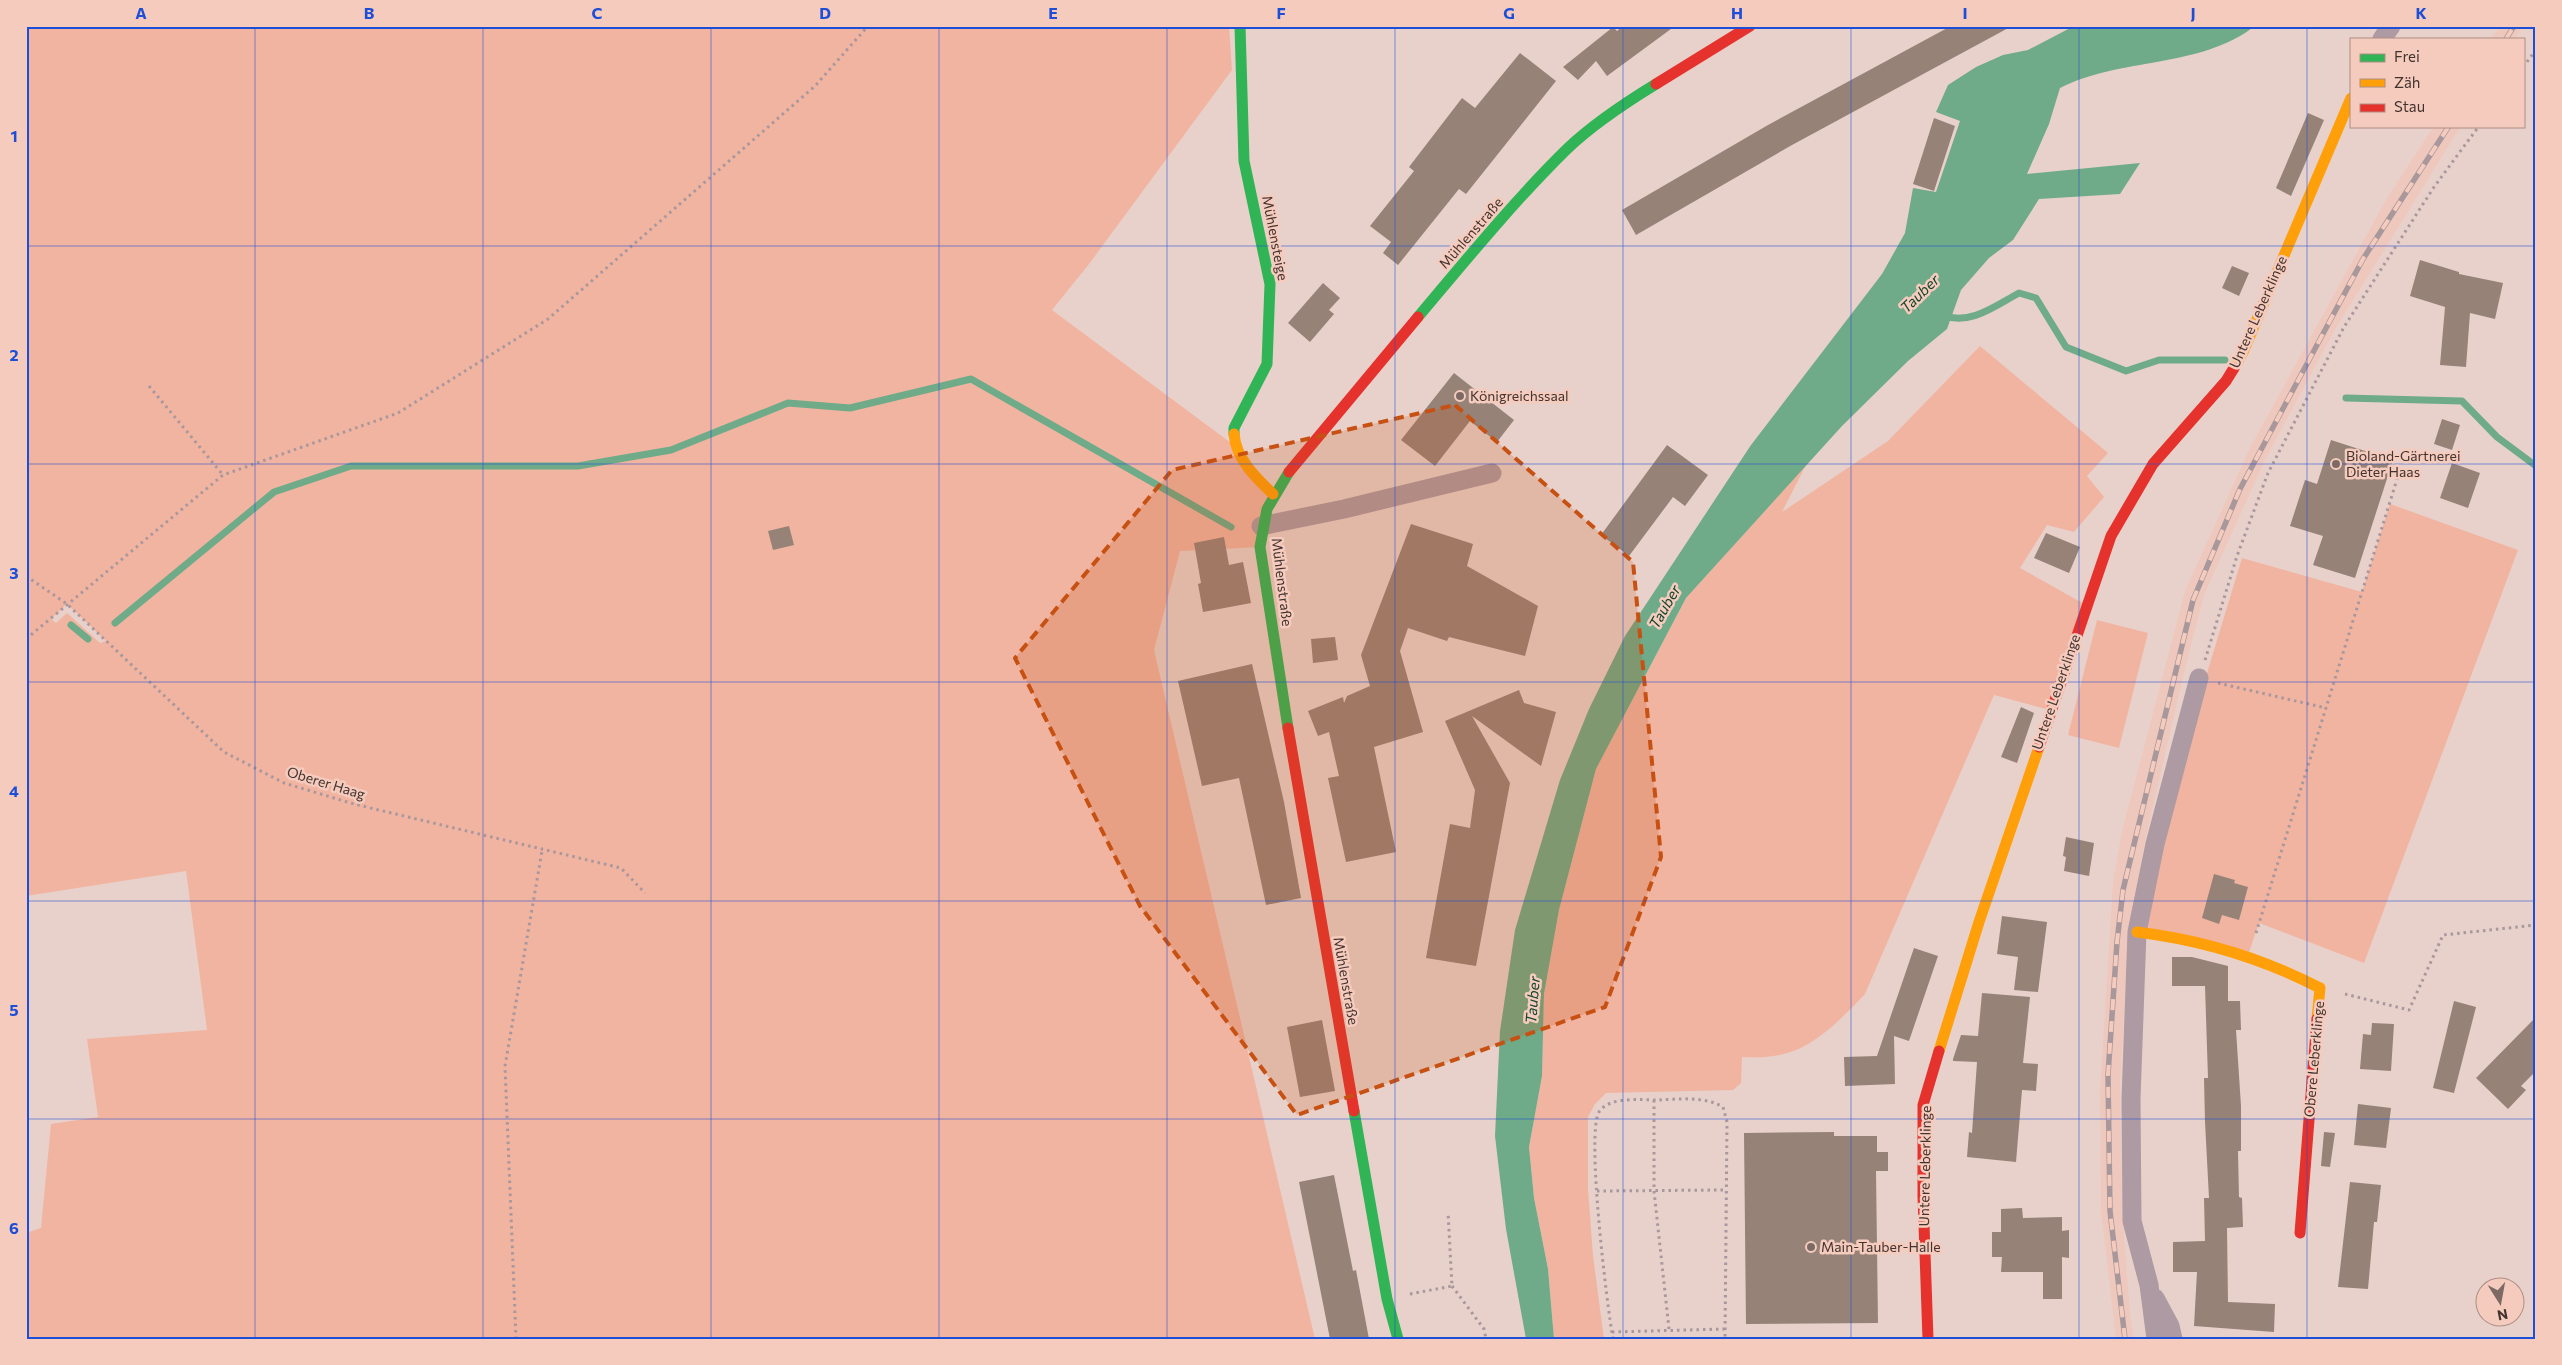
<svg xmlns="http://www.w3.org/2000/svg" width="2562" height="1365" viewBox="0 0 2562 1365" font-family="Commissioner,sans-serif">
<style>
.built{fill:#eec8bd}
.green{fill:#f1b4a1;fill-rule:evenodd}
.water{fill:#6fab88}
.lines{fill:none;stroke-linecap:round;stroke-linejoin:round}
.stream{stroke:#6fab88;stroke-width:7}
.building{fill:#968277}
.path{stroke:#a8979c;stroke-width:3;stroke-dasharray:2.5 4;stroke-linecap:butt}
.street{stroke:#ae9aa2;stroke-width:19}
.fast{stroke:#30b455;stroke-width:11}
.slow{stroke:#ff9f0a;stroke-width:11}
.jam{stroke:#e5322d;stroke-width:11}
.rail-casing{stroke:#a8979b;stroke-width:5.5}
.rail{stroke:#f5cbbe;stroke-width:4;stroke-dasharray:11;stroke-linecap:butt}
.marked{fill:#c75113;fill-opacity:0.2;stroke:#c75113;stroke-width:4;stroke-dasharray:10 6;stroke-linejoin:round}
.grid{fill:none;stroke:#1d4ed8;stroke-width:1;stroke-opacity:0.55}
.poi-dot{fill:#7d6a65;stroke:#f5cbbe;stroke-width:2}
.labels{text-anchor:middle;stroke-width:5;stroke-linejoin:round;paint-order:stroke}
.street-label{font-size:14px;fill:#43332e;stroke:#f5cbbe}
.poi-label{font-size:14px;fill:#43332e;stroke:#f5cbbe;text-anchor:start}
.water-label{font-size:15px;font-style:italic;fill:#10452b;stroke:#f5cbbe}
.neatline{fill:none;stroke:#1d4ed8;stroke-width:2}
.grid-label{font-size:16px;text-anchor:middle;font-weight:bold;fill:#1d4ed8}
</style>
<rect width="100%" height="100%" fill="#e8d1cb"/>
<path class="built" d="M 2500,26 L 2523,26 L 2515,39 L 2491,39 Z
M 2434,126 L 2461,126 L 2334,331 L 2265,460 L 2204,595 L 2186,665 L 2146,836 L 2129,930 L 2120,1084 L 2122,1208 L 2130,1314 L 2134,1339 L 2116,1339 L 2101,1209 L 2100,1093 L 2113,883 L 2122,831 L 2185,591 L 2250,448 L 2387,198 Z"/>
<path class="green" d="M 26,26 L 1229,26 L 1232,70 L 1089,264 L 1052,310 L 1235,446 L 1273,494 L 1260,547 L 1180,551 L 1154,650 L 1315,1339 L 26,1339 L 26,1233 L 41,1228 L 51,1124 L 98,1117 L 87,1039 L 207,1030 L 186,871 L 26,896 ZM 67,604 L 106,641 L 100,643 L 67,613 L 56,623 L 51,619 Z
M 1980,346 L 2108,453 L 2087,476 L 2104,497 L 2074,532 L 2047,525 L 2020,568 L 2086,605 L 2050,710 L 1994,695 L 1865,994 C 1840,1020 1811,1052 1773,1056 C 1763,1058 1752,1057 1742,1057 L 1741,1083 L 1733,1090 L 1606,1093 L 1595,1104 L 1588,1117 L 1588,1189 L 1593,1256 L 1604,1339 L 1554,1339 L 1548,1269 L 1534,1198 L 1529,1147 L 1542,1076 L 1544,994 L 1559,910 L 1596,769 L 1686,598 L 1806,465 L 1782,512 L 1888,441 Z
M 2390,504 L 2518,550 L 2364,963 L 2259,923 L 2248,955 L 2137,932 L 2155,844 L 2242,558 L 2362,592 Z
M 2097,620 L 2148,633 L 2119,748 L 2068,735 Z"/>
<path class="water" d="M 2074,26 L 2255,26 C 2199,69 2121,57 2060,88 L 2049,124 L 2027,174 L 2140,163 L 2120,194 L 2039,199 L 2013,240 L 1989,258 L 1961,290 L 1947,329 L 1908,361 L 1842,426 L 1686,598 L 1596,769 L 1559,910 L 1544,994 L 1542,1076 L 1529,1147 L 1534,1198 L 1548,1269 L 1554,1339 L 1526,1339 L 1506,1229 L 1495,1136 L 1500,1031 L 1515,930 L 1560,780 L 1589,709 L 1625,636 L 1751,445 L 1882,274 L 1905,233 L 1913,188 L 1936,192 L 1960,121 L 1936,112 L 1948,85 L 1976,67 L 2003,55 L 2028,50 Z"/>
<g class="lines">
<path class="stream" d="M 1942,315 C 1970,326 1995,306 2019,293 L 2036,298 L 2066,347 L 2126,371 L 2159,360 L 2225,360
M 2346,398 L 2462,401 L 2497,437 L 2536,466
M 115,623 L 274,492 L 351,466 L 578,466 L 671,450 L 788,403 L 850,408 L 971,379 L 1231,527
M 71,625 L 88,639"/>
</g>
<path class="building" d="M 1623,26 L 1675,26 L 1607,76 L 1596,61 L 1578,80 L 1563,67 L 1613,27 L 1617,31 Z
M 1951,26 L 2012,26 L 1792,145 L 1636,235 L 1622,210 L 1768,125 Z
M 1520,53 L 1556,81 L 1466,194 L 1459,189 L 1398,265 L 1383,253 L 1391,242 L 1370,226 L 1414,171 L 1409,167 L 1462,98 L 1475,108 Z
M 2308,113 L 2324,120 L 2291,196 L 2276,188 Z
M 1934,118 L 1955,126 L 1934,191 L 1913,184 Z
M 2420,260 L 2459,272 L 2459,274 L 2503,283 L 2495,319 L 2470,313 L 2466,367 L 2440,365 L 2445,307 L 2410,296 Z
M 2232,266 L 2249,273 L 2239,296 L 2222,288 Z
M 1323,283 L 1340,298 L 1329,310 L 1334,314 L 1310,342 L 1288,323 Z
M 1454,373 L 1514,420 L 1497,442 L 1470,421 L 1435,466 L 1401,440 Z
M 2442,419 L 2460,425 L 2452,450 L 2434,444 Z
M 2331,440 L 2393,460 L 2355,578 L 2313,565 L 2323,536 L 2290,526 L 2305,480 L 2317,484 Z
M 1667,445 L 1708,475 L 1685,506 L 1673,497 L 1629,556 L 1601,535 Z
M 2452,463 L 2480,473 L 2468,508 L 2440,498 Z
M 1411,524 L 1473,544 L 1467,566 L 1538,606 L 1525,656 L 1449,637 L 1447,641 L 1408,628 L 1400,651 L 1423,732 L 1374,747 L 1396,852 L 1346,862 L 1328,778 L 1339,776 L 1329,732 L 1318,736 L 1308,711 L 1343,697 L 1344,703 L 1347,696 L 1370,686 L 1361,655 Z
M 789,526 L 794,545 L 773,550 L 768,531 Z
M 2046,533 L 2080,547 L 2069,573 L 2034,558 Z
M 1224,537 L 1229,565 L 1243,562 L 1251,603 L 1203,612 L 1198,584 L 1201,583 L 1194,543 Z
M 1335,637 L 1338,660 L 1313,663 L 1311,639 Z
M 1252,664 L 1284,802 L 1301,898 L 1266,905 L 1239,778 L 1202,786 L 1178,681 Z
M 1519,690 L 1524,703 L 1556,712 L 1541,766 L 1472,716 L 1510,783 L 1476,966 L 1426,958 L 1450,824 L 1470,828 L 1475,790 L 1445,721 Z
M 2021,707 L 2034,713 L 2017,763 L 2001,757 Z
M 2066,837 L 2094,843 L 2089,876 L 2064,871 L 2066,857 L 2063,856 Z
M 2214,874 L 2235,880 L 2234,883 L 2248,887 L 2239,920 L 2222,915 L 2219,924 L 2202,918 Z
M 2002,916 L 2047,922 L 2038,992 L 2014,990 L 2018,957 L 1997,954 Z
M 1914,948 L 1938,956 L 1909,1041 L 1894,1036 L 1895,1084 L 1845,1086 L 1844,1057 L 1877,1056 Z
M 2172,957 L 2192,957 L 2228,966 L 2228,1001 L 2240,1001 L 2241,1030 L 2236,1030 L 2241,1106 L 2241,1151 L 2238,1151 L 2239,1197 L 2242,1198 L 2243,1227 L 2227,1228 L 2228,1302 L 2275,1304 L 2274,1332 L 2194,1326 L 2197,1272 L 2173,1272 L 2173,1242 L 2205,1241 L 2204,1198 L 2209,1198 L 2205,1122 L 2204,1078 L 2208,1078 L 2205,986 L 2172,986 Z
M 1982,993 L 2030,997 L 2023,1063 L 2038,1064 L 2036,1091 L 2022,1090 L 2016,1162 L 1967,1157 L 1969,1132 L 1972,1133 L 1977,1062 L 1953,1061 L 1953,1059 L 1961,1035 L 1978,1036 Z
M 2454,1001 L 2476,1007 L 2454,1093 L 2433,1088 Z
M 2536,1017 L 2536,1071 L 2521,1086 L 2526,1090 L 2508,1109 L 2476,1078 Z
M 1322,1020 L 1335,1091 L 1300,1097 L 1287,1027 Z
M 2372,1023 L 2394,1024 L 2391,1071 L 2360,1069 L 2363,1034 L 2371,1035 Z
M 2358,1104 L 2391,1108 L 2386,1148 L 2354,1145 Z
M 1834,1132 L 1834,1136 L 1877,1136 L 1877,1152 L 1888,1152 L 1888,1171 L 1876,1171 L 1878,1323 L 1746,1324 L 1744,1133 Z
M 2324,1132 L 2335,1133 L 2330,1167 L 2321,1166 Z
M 1334,1175 L 1353,1271 L 1356,1270 L 1369,1339 L 1330,1339 L 1299,1182 Z
M 2350,1182 L 2381,1185 L 2377,1222 L 2374,1222 L 2368,1289 L 2338,1287 Z
M 2022,1208 L 2023,1218 L 2062,1217 L 2062,1231 L 2069,1230 L 2069,1258 L 2062,1257 L 2062,1299 L 2043,1299 L 2043,1272 L 2001,1272 L 2002,1257 L 1992,1257 L 1992,1232 L 2001,1232 L 2001,1209 Z"/>
<g class="lines">
<path class="path" d="M 2523,67 L 2536,50
M 149,386 L 223,475
M 26,576 L 67,604 L 224,752 L 284,783 L 354,804 L 621,868 L 645,893
M 26,639 L 223,475 L 398,413 L 548,319 L 815,86 L 868,26
M 2205,660 L 2237,556 L 2268,473 L 2344,327 L 2434,187 L 2479,126
M 2218,683 L 2326,708
M 2256,933 L 2398,476
M 2345,994 L 2409,1010 L 2443,935 L 2536,925
M 1654,1100 L 1654,1191 L 1669,1329
M 1597,1191 L 1725,1190
M 1452,1286 L 1484,1329 L 1486,1339
M 1410,1294 L 1452,1286 L 1448,1212
M 1612,1332 L 1725,1329
M 516,1339 L 505,1066 L 542,851
M 1613,1339 C 1607,1306 1586,1133 1599,1112 C 1609,1096 1641,1100 1657,1100 C 1679,1099 1704,1096 1723,1107 L 1727,1122 L 1725,1339"/>
<path class="street" d="M 2382,39 L 2391,26
M 1261,526 L 1344,509 L 1492,473
M 2155,1298 L 2170,1326 L 2173,1339
M 2156,1339 L 2149,1285 L 2132,1221 L 2131,1099 L 2137,932 L 2155,844 L 2199,678"/>
<path class="fast" d="M 1418,317 C 1466,260 1514,201 1567,149 C 1593,124 1625,103 1656,84
M 1234,434 L 1234,428 L 1267,364 L 1270,284 L 1244,161 L 1240,26
M 1288,728 L 1260,547 L 1267,509 L 1289,472
M 1354,1111 L 1387,1299 L 1398,1339"/>
<path class="slow" d="M 2234,368 L 2243,352 L 2351,98
M 1234,434 C 1236,459 1256,478 1273,494
M 2137,932 C 2202,940 2262,958 2320,988 L 2317,1019
M 1939,1051 L 1979,922 L 2039,747"/>
<path class="jam" d="M 1656,84 L 1750,26
M 1289,472 L 1418,317
M 1288,728 L 1354,1111
M 2039,747 L 2111,536 L 2153,464 L 2226,381 L 2234,368
M 2300,1233 L 2317,1019
M 1928,1339 L 1923,1196 L 1923,1105 L 1939,1051"/>
<defs>
<path id="rail" d="M 2506,39 L 2514,26
M 2125,1339 L 2110,1211 L 2108,1075 L 2117,942 L 2123,890 L 2193,600 L 2240,489 L 2363,259 L 2449,126"/>
</defs>
<use href="#rail" class="rail-casing"/>
<use href="#rail" class="rail"/>
</g>
<path class="marked" d="M 1455,405 L 1633,562 L 1661,857 L 1605,1007 L 1297,1115 L 1140,906 L 1015,658 L 1172,470 Z"/>
<path class="grid" d="M 255,26 L 255,1339M 483,26 L 483,1339M 711,26 L 711,1339M 939,26 L 939,1339M 1167,26 L 1167,1339M 1395,26 L 1395,1339M 1623,26 L 1623,1339M 1851,26 L 1851,1339M 2079,26 L 2079,1339M 2307,26 L 2307,1339M 26,246 L 2536,246M 26,464 L 2536,464M 26,682 L 2536,682M 26,901 L 2536,901M 26,1119 L 2536,1119"/>
<g class="poi-dot">
<circle cx="1460" cy="396" r="5"/>
<circle cx="2336" cy="464" r="5"/>
<circle cx="1811" cy="1247" r="5"/>
</g>
<g class="labels">
<g class="street-label">
<text transform="translate(1471 233) rotate(-49)" y="5">Mühlenstraße</text>
<text transform="translate(1275 238) rotate(79)" y="5">Mühlensteige</text>
<text transform="translate(2258 312) rotate(-66)" y="5">Untere Leberklinge</text>
<text transform="translate(1282 582) rotate(83)" y="5">Mühlenstraße</text>
<text transform="translate(2056 692) rotate(-71)" y="5">Untere Leberklinge</text>
<text transform="translate(326 783) rotate(17)" y="5">Oberer Haag</text>
<text transform="translate(1346 981) rotate(80)" y="5">Mühlenstraße</text>
<text transform="translate(2314 1059) rotate(-85)" y="5">Obere Leberklinge</text>
<text transform="translate(1925 1166) rotate(-89)" y="5">Untere Leberklinge</text>
</g>
<g class="poi-label">
<text x="1470" y="401">Königreichssaal</text>
<text x="2346" y="461">Bioland-Gärtnerei<tspan x="2346" dy="16">Dieter Haas</tspan></text>
<text x="1821" y="1252">Main-Tauber-Halle</text>
</g>
<g class="water-label">
<text transform="translate(1920 294) rotate(-44)" y="5">Tauber</text>
<text transform="translate(1665 607) rotate(-60)" y="5">Tauber</text>
<text transform="translate(1533 1000) rotate(-85)" y="5">Tauber</text>
</g>
</g>
<rect width="2562" height="1365" fill="none" stroke="#f5cbbe" stroke-width="55"/>
<rect x="2350" y="38" width="175" height="90" fill="#f5cbbe" stroke="#ae8e84"/>
<rect x="2360" y="54" width="25" height="8" fill="#30b455" stroke="#ae8e84"/>
<text x="2394" y="62" font-size="15" fill="#43332e">Frei</text>
<rect x="2360" y="79" width="25" height="8" fill="#ff9f0a" stroke="#ae8e84"/>
<text x="2394" y="88" font-size="15" fill="#43332e">Zäh</text>
<rect x="2360" y="104" width="25" height="8" fill="#e5322d" stroke="#ae8e84"/>
<text x="2394" y="112" font-size="15" fill="#43332e">Stau</text>
<g transform="translate(2500 1302) rotate(169)"><circle r="24" fill="#f5cbbe" stroke="#ae8e84"/>
<path d="M0-4L9 19L0 12L-9 19Z" fill="#7d6a65"/>
<text y="-8" font-size="14" font-weight="bold" text-anchor="middle" fill="#43332e">N</text>
</g>
<rect x="28" y="28" width="2506" height="1310" class="neatline"/>
<g class="grid-label">
<text x="141" y="19">A</text>
<text x="369" y="19">B</text>
<text x="597" y="19">C</text>
<text x="825" y="19">D</text>
<text x="1053" y="19">E</text>
<text x="1281" y="19">F</text>
<text x="1509" y="19">G</text>
<text x="1737" y="19">H</text>
<text x="1965" y="19">I</text>
<text x="2193" y="19">J</text>
<text x="2421" y="19">K</text>
<text x="14" y="142">1</text>
<text x="14" y="361">2</text>
<text x="14" y="579">3</text>
<text x="14" y="797">4</text>
<text x="14" y="1016">5</text>
<text x="14" y="1234">6</text>
</g>
</svg>
